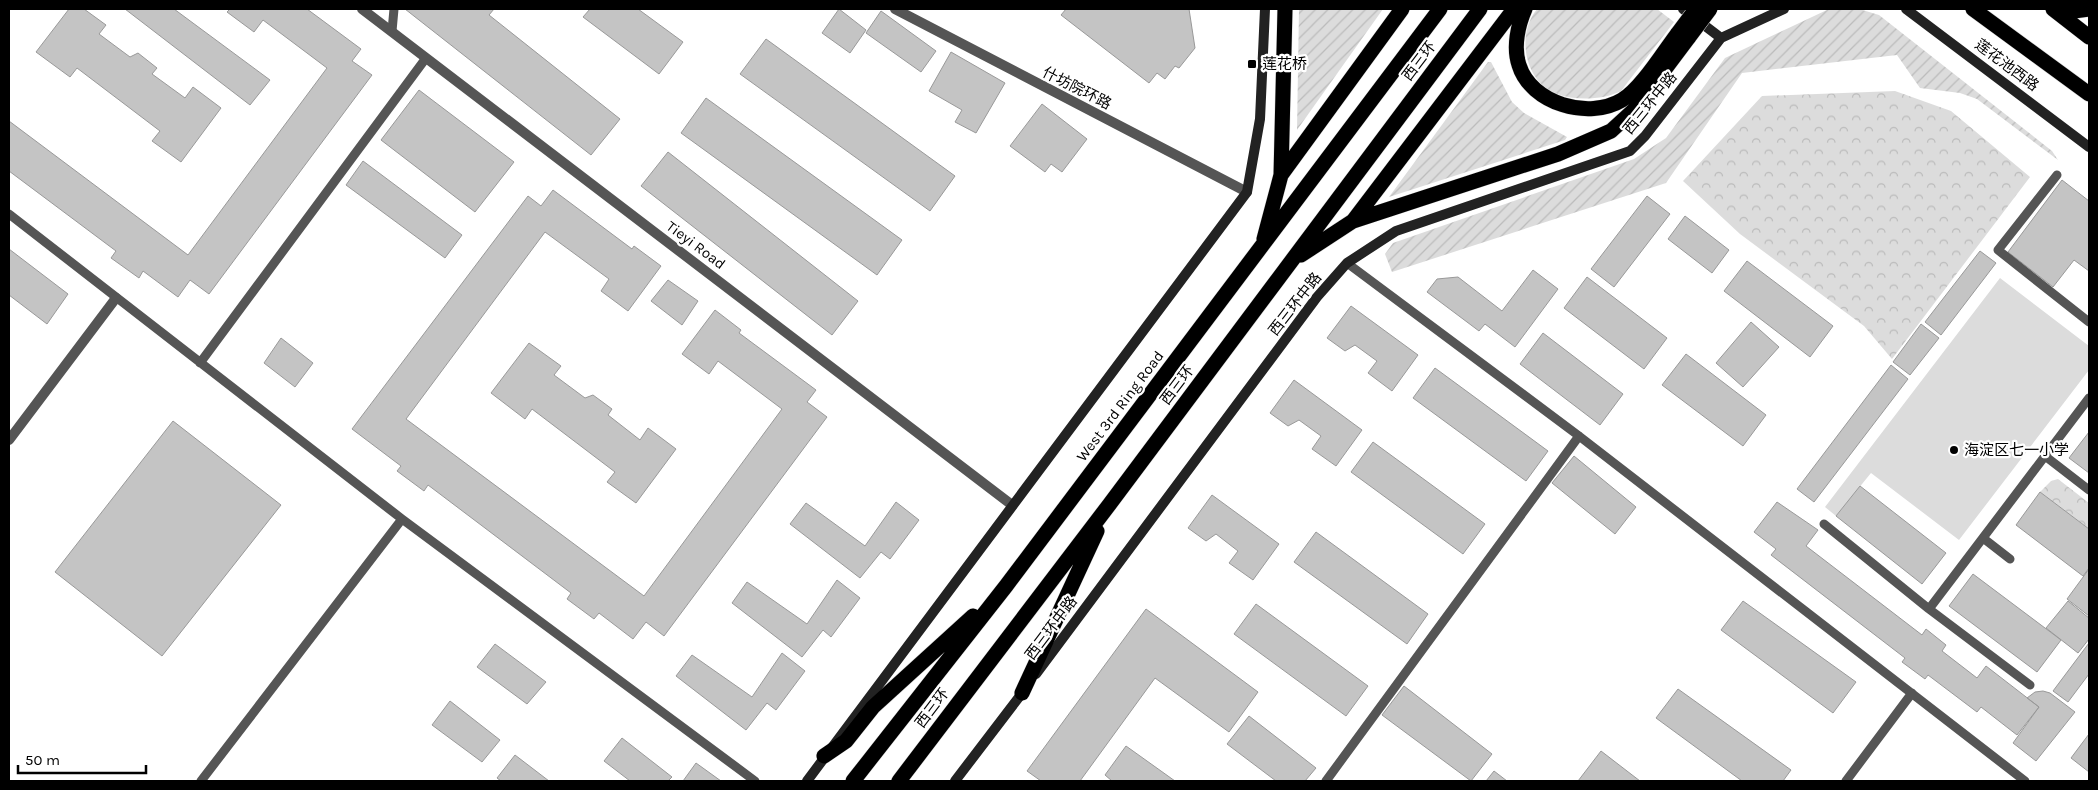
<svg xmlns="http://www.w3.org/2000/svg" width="2098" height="790" viewBox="0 0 2098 790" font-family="Karla,'Noto Sans SC',sans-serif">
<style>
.forest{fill:url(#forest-crowns)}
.garden{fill:url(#garden-furrows)}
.pitch{fill:#dcdcdc}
.building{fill:#c4c4c4;stroke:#999}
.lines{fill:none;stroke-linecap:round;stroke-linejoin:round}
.highway-casing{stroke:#dbdbdb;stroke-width:16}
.lane{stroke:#555;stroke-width:9}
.street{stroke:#555;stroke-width:10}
.secondary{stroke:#222;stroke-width:10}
.highway{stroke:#000;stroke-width:15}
.highway-bridge-casing{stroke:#dbdbdb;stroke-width:16;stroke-linecap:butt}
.highway-bridge{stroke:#000;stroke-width:15}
.poi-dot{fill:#000;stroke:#fff;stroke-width:2}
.labels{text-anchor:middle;stroke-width:4.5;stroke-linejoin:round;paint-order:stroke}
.street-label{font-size:15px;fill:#000;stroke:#fff}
.poi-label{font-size:15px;fill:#000;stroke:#fff;text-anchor:start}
</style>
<defs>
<pattern id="forest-crowns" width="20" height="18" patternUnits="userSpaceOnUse" patternTransform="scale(1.25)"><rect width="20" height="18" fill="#dcdcdc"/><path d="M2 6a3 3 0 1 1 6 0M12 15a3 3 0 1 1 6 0" fill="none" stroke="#bbb"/></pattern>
<pattern id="garden-furrows" width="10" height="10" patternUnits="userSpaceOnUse" patternTransform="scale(1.25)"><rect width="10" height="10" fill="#dcdcdc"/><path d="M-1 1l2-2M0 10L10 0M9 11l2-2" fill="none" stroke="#bbb"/></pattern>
</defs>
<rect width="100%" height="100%" fill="#fff"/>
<path class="forest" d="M 1895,91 L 1951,111 L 2030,177 L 1892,359 L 1864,326 L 1740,234 L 1683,181 L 1762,96 Z
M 2058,479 L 2089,503 L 2089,529 L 2040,492 L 2051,481 Z"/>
<path class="garden" d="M 1299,9 L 1383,9 L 1297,130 Z
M 1537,9 L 1657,9 L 1674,22 L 1621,91 C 1603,100 1576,101 1557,94 C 1524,82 1516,34 1537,9 Z
M 1829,9 L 1859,9 L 1879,15 L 2052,151 L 2058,160 L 1977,99 L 1960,93 L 1920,88 L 1897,55 L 1742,73 L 1666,183 L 1392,272 L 1385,254 L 1393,243 L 1634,159 L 1666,138 L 1725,58 Z
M 1488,62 L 1491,62 L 1512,102 L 1524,113 L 1567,137 L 1565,140 L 1389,197 Z"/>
<path class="pitch" d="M 2000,278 L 2089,346 L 2089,370 L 1959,540 L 1871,473 L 1836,516 L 1825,507 Z"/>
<path class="building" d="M 69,9 L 84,9 L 106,25 L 99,34 L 130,57 L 138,53 L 157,68 L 152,74 L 185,98 L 193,87 L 221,108 L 181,162 L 152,141 L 160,131 L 77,68 L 70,77 L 36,52 Z
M 125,9 L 174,9 L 270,80 L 250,105 Z
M 230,9 L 307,9 L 361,49 L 352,61 L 372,75 L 209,294 L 190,280 L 178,297 L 143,271 L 139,278 L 111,258 L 116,251 L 9,171 L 9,121 L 188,255 L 327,68 L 263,20 L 254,32 L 227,12 Z
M 405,9 L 494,9 L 489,15 L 620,119 L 591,155 Z
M 590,9 L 638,9 L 683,42 L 659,74 L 583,17 Z
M 839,9 L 866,30 L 850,53 L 822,33 Z
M 1066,9 L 1189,9 L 1195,48 L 1179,68 L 1175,66 L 1165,79 L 1157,73 L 1149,83 L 1061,15 Z
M 881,11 L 936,51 L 921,72 L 866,33 Z
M 766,39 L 955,176 L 930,211 L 740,74 Z
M 951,52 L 1005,83 L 976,133 L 955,122 L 962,110 L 929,91 Z
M 419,90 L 514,162 L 475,212 L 381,140 Z
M 706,98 L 902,240 L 877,275 L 681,133 Z
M 1042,104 L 1087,139 L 1062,172 L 1051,164 L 1045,172 L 1010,146 Z
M 668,152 L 858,301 L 832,335 L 641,186 Z
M 363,161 L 462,235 L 445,258 L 346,185 Z
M 2062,180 L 2089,201 L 2089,271 L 2074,260 L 2053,287 L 2008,252 Z
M 553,190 L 632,249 L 634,246 L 661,266 L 628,311 L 601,291 L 609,279 L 545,232 L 406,419 L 644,596 L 782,409 L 718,361 L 709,374 L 682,354 L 715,310 L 741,330 L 739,333 L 816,390 L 807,402 L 827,417 L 664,636 L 646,622 L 633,639 L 599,613 L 594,619 L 567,599 L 571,593 L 428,485 L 424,491 L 397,471 L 401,466 L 352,429 L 528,196 L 541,206 Z
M 1647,196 L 1670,214 L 1614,287 L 1591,269 Z
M 1685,216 L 1729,250 L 1712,273 L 1668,239 Z
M 9,249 L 68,294 L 47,324 L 9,295 Z
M 1980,251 L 1996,263 L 1941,335 L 1925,322 Z
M 1747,261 L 1833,326 L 1810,357 L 1724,291 Z
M 1533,270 L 1558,289 L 1515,347 L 1485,324 L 1479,331 L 1427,292 L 1437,279 L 1458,277 L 1502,311 Z
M 1587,277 L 1667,338 L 1644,369 L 1564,308 Z
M 668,280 L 698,301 L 682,325 L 651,301 Z
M 1351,306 L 1418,355 L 1392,391 L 1368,373 L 1377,361 L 1355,345 L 1345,351 L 1327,338 Z
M 1751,322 L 1779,347 L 1743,387 L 1716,363 Z
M 1921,324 L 1939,338 L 1910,375 L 1893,362 Z
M 1543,333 L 1623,394 L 1600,425 L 1520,364 Z
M 281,338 L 313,363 L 295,387 L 264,363 Z
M 529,343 L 561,366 L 554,375 L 585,398 L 593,395 L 612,409 L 608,415 L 640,440 L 648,428 L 676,449 L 636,503 L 607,482 L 615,472 L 532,409 L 525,419 L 491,393 Z
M 1686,354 L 1766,415 L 1743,446 L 1662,385 Z
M 1891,365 L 1908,379 L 1814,502 L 1797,489 Z
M 1435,368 L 1548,451 L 1526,481 L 1413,398 Z
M 1294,380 L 1362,430 L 1336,466 L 1312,449 L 1321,436 L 1299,420 L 1288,426 L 1270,413 Z
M 173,421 L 281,505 L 162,656 L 55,572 Z
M 2089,432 L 2089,473 L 2069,458 Z
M 1373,442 L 1485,524 L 1463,554 L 1351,472 Z
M 1574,456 L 1636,507 L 1615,534 L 1552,483 Z
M 1860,486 L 1946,553 L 1922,584 L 1836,516 Z
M 2040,492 L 2089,529 L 2089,568 L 2083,576 L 2016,525 Z
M 1212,495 L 1279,544 L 1253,580 L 1229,563 L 1238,551 L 1216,534 L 1206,541 L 1188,528 Z
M 896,502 L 919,520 L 890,559 L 881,552 L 860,578 L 790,524 L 806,503 L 865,546 Z
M 1777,502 L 1818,530 L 1806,546 L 1922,635 L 1926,629 L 1946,645 L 1942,651 L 1977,678 L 1986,666 L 2039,707 L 2017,735 L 1981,707 L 1977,712 L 1928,675 L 1925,679 L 1902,662 L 1905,658 L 1771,555 L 1776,549 L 1754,532 Z
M 1316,532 L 1428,614 L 1407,644 L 1294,562 Z
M 2089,569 L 2089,616 L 2067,599 Z
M 1973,574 L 2061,640 L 2037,672 L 1949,606 Z
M 837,580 L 860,598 L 831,637 L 823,630 L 802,657 L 732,603 L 747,582 L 807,624 Z
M 1743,601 L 1856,682 L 1833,713 L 1721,630 Z
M 2068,601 L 2089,618 L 2089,639 L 2078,653 L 2046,628 Z
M 1256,604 L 1368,686 L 1346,716 L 1234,634 Z
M 1146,609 L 1258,692 L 1229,732 L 1155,678 L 1080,781 L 1041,781 L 1027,771 Z
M 2089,643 L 2089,674 L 2068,702 L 2053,691 Z
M 495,644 L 546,682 L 527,704 L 477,667 Z
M 782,653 L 805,671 L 776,710 L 767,703 L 746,730 L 676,676 L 692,655 L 752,697 Z
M 1404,686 L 1492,754 L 1471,781 L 1382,715 Z
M 1678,689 L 1791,770 L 1783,781 L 1742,781 L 1656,718 Z
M 2043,691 L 2050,693 L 2075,712 L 2036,761 L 2013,743 L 2039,707 L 2027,698 L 2035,692 Z
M 450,701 L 500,740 L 482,762 L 432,725 Z
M 1249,716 L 1316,768 L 1305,781 L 1276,781 L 1227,744 Z
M 2089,734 L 2089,772 L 2071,758 Z
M 622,738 L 672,777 L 668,781 L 630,781 L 604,761 Z
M 1126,746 L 1175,781 L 1112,781 L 1105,775 Z
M 1601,751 L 1640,781 L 1578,781 Z
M 515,755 L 549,781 L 501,781 L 497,778 Z
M 696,763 L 721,781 L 683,781 Z
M 1494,771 L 1507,781 L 1486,781 Z"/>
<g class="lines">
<defs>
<path id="highway" d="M 1525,9 C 1518,25 1513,47 1519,65 C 1531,104 1589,120 1622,100 C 1641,89 1664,51 1678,33
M 1973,9 L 2089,94
M 2053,9 L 2089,37
M 2069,9 L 2074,11 L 2089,9
M 1281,175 L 1402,9
M 1353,221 L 1514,9
M 1264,239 L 1281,175 L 1285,9
M 1301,255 L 1353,221 L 1558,154 L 1611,131 L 1635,109 L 1689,37
M 1022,693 L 1097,531
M 824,756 L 846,741 L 873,707 L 973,616
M 853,781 L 1006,586 L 1440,9
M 899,781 L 1109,505 L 1480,9"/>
</defs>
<use href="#highway" class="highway-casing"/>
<path class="lane" d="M 392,31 L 394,9
M 2057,175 L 1998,250 L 2089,322
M 9,214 L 402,519 L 755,781
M 1347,263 L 1579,436 L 2025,781
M 200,363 L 426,58
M 2045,456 L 2089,490
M 1824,524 L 1929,609 L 2030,685
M 1983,538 L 2010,559
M 1929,609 L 2089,398
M 201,781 L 402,519
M 1326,781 L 1579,436
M 1846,781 L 1912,693"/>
<path class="street" d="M 362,9 L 1012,505
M 895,9 L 1247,192
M 9,440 L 116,298"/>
<path class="secondary" d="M 1683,9 L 1721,38
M 1906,9 L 2089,147
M 1036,674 L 1317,297 L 1347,263 L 1396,231 L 1630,151 L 1645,136 L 1721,38 L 1784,9
M 807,781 L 1247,192 L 1260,119 L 1265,9
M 955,781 L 1026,688"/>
<use href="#highway" class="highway"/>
<defs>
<path id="highway-bridge" d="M 1678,33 L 1696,9
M 1689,37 L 1710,9"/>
</defs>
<use href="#highway-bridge" class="highway-bridge-casing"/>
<use href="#highway-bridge" class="highway-bridge"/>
</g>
<g class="poi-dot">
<rect x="1247" y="59" width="10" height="10" rx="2.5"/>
<circle cx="1954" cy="450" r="5"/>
</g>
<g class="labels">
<g class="street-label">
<text transform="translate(1419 61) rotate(-53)" y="5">西三环</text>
<text transform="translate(2007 65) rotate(37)" y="5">莲花池西路</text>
<text transform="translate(1077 88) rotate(27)" y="5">什坊院环路</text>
<text transform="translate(1650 103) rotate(-51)" y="5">西三环中路</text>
<text transform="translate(696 245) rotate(37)" y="5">Tieyi Road</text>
<text transform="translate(1295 304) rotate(-52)" y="5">西三环中路</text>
<text transform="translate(1177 385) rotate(-53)" y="5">西三环</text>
<text transform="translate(1120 406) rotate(-53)" y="5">West 3rd Ring Road</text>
<text transform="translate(1051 628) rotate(-53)" y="5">西三环中路</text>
<text transform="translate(932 708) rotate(-53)" y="5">西三环</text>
</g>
<g class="poi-label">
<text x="1262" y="69">莲花桥</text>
<text x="1964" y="455">海淀区七一小学</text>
</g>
</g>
<rect width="2098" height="790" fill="none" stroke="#000000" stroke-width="20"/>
<path d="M18 765v8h128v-8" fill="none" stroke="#000000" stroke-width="2.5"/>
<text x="25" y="765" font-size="15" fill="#000000" stroke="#ffffff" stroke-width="4" paint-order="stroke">50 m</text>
</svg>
